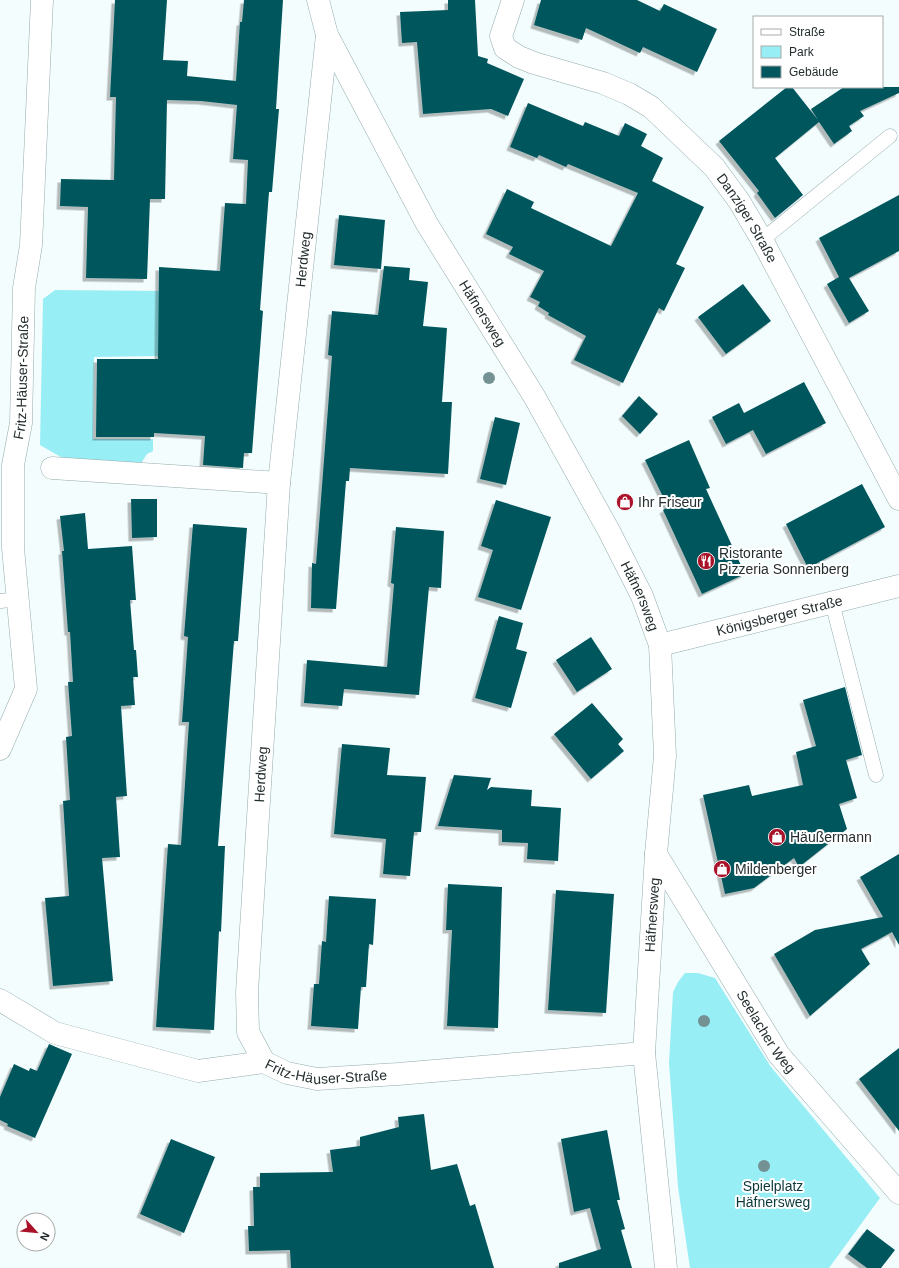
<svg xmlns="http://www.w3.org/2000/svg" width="899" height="1268" viewBox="0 0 899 1268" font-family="Arial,sans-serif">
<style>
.green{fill:#98eef5}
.building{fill:#04575d;filter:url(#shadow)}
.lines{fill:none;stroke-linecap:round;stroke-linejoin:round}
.lane-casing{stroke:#94abac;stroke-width:15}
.street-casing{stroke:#94abac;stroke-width:23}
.lane{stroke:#fff;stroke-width:14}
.street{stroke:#fff;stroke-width:22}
.tree{fill:#749193}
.labels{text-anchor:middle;stroke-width:4;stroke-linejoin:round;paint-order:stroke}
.street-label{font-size:14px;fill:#252e2f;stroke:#fff}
.poi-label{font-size:14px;fill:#252e2f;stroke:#fff;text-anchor:start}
.park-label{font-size:14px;fill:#0b383b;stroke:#fff}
</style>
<defs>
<filter id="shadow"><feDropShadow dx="-3.5" dy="3.5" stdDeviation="0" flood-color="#0004"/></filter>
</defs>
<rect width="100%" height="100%" fill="#f4fdfe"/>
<path class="green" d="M 55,290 L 166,291 L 159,356 L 94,357 L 93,439 L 153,439 L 153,451 L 147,454 L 140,465 L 66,460 L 40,445 L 43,299 Z
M 685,973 L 698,973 L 715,978 L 771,1067 L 880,1198 L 829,1268 L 690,1268 L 678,1187 L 669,1063 L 673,992 L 678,982 Z"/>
<path class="building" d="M 115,0 L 167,0 L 163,60 L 188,61 L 187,76 L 236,81 L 240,22 L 242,22 L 244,0 L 283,0 L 276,109 L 279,109 L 272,192 L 269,192 L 260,310 L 263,311 L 252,453 L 244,453 L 243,468 L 203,465 L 205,436 L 154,433 L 154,437 L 96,437 L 97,359 L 158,359 L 159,267 L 220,271 L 225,203 L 246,204 L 248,160 L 233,159 L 237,105 L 201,101 L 167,100 L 165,199 L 150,199 L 147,279 L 86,278 L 88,207 L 60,206 L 61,179 L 114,180 L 116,97 L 110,97 Z
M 448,0 L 475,0 L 478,56 L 488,59 L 487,63 L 524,79 L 508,116 L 491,109 L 423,114 L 417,42 L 402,43 L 400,12 L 448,10 Z
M 541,0 L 637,0 L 660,11 L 664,4 L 717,29 L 697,72 L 643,47 L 640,53 L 586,28 L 582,40 L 534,25 Z
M 787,87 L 792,87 L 818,120 L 811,109 L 844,87 L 899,87 L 899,93 L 860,111 L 864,116 L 849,126 L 852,131 L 834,144 L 819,122 L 775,158 L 803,195 L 775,218 L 757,193 L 759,191 L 719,141 Z
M 528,103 L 583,126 L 585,122 L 619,136 L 625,123 L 647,134 L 641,146 L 663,158 L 652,181 L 704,207 L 676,264 L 685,268 L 664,311 L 659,308 L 623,383 L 574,360 L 586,336 L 548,315 L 549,313 L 538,306 L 540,302 L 530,297 L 544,271 L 509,254 L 513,247 L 486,234 L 507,189 L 534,202 L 531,208 L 611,246 L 638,193 L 568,164 L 566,167 L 539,155 L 537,158 L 510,147 Z
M 899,195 L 899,251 L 849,278 L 869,311 L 849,323 L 827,284 L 839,277 L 819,238 Z
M 339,215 L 385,220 L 381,269 L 334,265 Z
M 384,266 L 410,268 L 409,280 L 428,282 L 423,326 L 447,328 L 442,402 L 452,402 L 448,474 L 350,468 L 349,481 L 346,481 L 336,609 L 311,608 L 312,563 L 316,564 L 332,356 L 328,355 L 332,311 L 378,315 Z
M 743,284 L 771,321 L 726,354 L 698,317 Z
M 804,382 L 826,423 L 766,454 L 753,430 L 726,444 L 712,417 L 739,403 L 744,413 Z
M 639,396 L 658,414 L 640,434 L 622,416 Z
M 495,417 L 520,423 L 506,485 L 480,479 Z
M 689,440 L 710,488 L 706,489 L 745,574 L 702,594 L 663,510 L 668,507 L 645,460 Z
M 862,484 L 885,527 L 808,568 L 786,524 Z
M 131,499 L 157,499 L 157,537 L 132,538 Z
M 496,500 L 551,517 L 521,610 L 478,597 L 493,550 L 481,546 Z
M 85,513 L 88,549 L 132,546 L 136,600 L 130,600 L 134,650 L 136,650 L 138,677 L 133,677 L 135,705 L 121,706 L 127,796 L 116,797 L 120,857 L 102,858 L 113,981 L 53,986 L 45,898 L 69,896 L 63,801 L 70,800 L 66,737 L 72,736 L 68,682 L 73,682 L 70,632 L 68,632 L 62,551 L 64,551 L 60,516 Z
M 193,524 L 247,528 L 238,641 L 234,641 L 220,818 L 218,846 L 225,846 L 221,932 L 219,931 L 214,1030 L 156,1027 L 168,844 L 181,845 L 189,722 L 182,722 L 188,637 L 184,636 Z
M 396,527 L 444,531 L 441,588 L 429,587 L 419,695 L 344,689 L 342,706 L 304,703 L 307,660 L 387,667 L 394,584 L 391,583 Z
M 499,616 L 523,623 L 516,649 L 527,652 L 511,708 L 475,698 Z
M 591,637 L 612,669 L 577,692 L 556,660 Z
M 845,687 L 862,755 L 846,760 L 857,798 L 839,804 L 847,829 L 799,867 L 794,858 L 754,888 L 725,894 L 703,795 L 749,785 L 752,796 L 803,785 L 796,752 L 816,746 L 803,700 Z
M 592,703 L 623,739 L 618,744 L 624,751 L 591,779 L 554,734 Z
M 342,744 L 390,748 L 387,775 L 426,777 L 421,832 L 414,832 L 410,876 L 383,874 L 386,839 L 334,834 Z
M 454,775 L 491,778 L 487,790 L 491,787 L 532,790 L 531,806 L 561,808 L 558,861 L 527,859 L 528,843 L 502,842 L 502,830 L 438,826 Z
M 899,854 L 899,945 L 892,932 L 861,949 L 870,964 L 810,1016 L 774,954 L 815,930 L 883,917 L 860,877 Z
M 448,884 L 502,887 L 498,1028 L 447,1026 L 452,930 L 446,930 Z
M 556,890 L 614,894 L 606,1013 L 548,1010 Z
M 329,896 L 376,899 L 373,945 L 369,944 L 366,987 L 361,987 L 358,1029 L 311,1026 L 314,984 L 319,984 L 322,941 L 326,942 Z
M 49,1044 L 72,1054 L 35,1138 L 7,1126 L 8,1124 L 0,1120 L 0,1097 L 14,1064 L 29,1071 L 30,1068 L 37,1071 Z
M 899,1048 L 899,1131 L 859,1079 Z
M 424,1114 L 431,1170 L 457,1164 L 470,1206 L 475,1204 L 494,1268 L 291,1268 L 290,1250 L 249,1251 L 248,1226 L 254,1226 L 253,1187 L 260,1187 L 260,1173 L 333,1172 L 330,1150 L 360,1146 L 360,1137 L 399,1127 L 398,1117 Z
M 607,1130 L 620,1200 L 617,1200 L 625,1229 L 621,1230 L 632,1268 L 559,1268 L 559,1263 L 601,1249 L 590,1208 L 574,1212 L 561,1139 Z
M 171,1139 L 215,1157 L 184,1233 L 140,1214 Z
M 867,1229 L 895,1250 L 881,1268 L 867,1268 L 848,1254 Z"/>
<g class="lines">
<defs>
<path id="lane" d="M 762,240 L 890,136
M 1,601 L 18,599
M 832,602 L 876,775"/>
<g id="street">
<path id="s1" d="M 318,0 L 327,35 L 427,224 L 534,396 L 609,531 L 642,596 L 660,645 L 665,756 L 656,854 L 644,1053 L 666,1268"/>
<path id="s2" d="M 513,0 L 501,36 L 505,48 L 519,57 L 534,63 L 603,83 L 629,94 L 651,107 L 714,167 L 739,201 L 762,240 L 899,499"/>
<path d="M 52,468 L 279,483"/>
<path id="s3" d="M 660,645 L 899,586"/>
<path id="s4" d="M 0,749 L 26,689 L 13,548 L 13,465 L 21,423 L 24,288 L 31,245 L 42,0"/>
<path id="s5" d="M 656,854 L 779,1055 L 899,1193"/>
<path id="s6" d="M 0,1000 L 55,1033 L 198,1071 L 264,1062 L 287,1073 L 317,1079 L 398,1074 L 644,1053"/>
<path id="s7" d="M 264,1062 L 248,1032 L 247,992 L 279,483 L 327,35"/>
</g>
</defs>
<use href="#lane" class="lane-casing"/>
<use href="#street" class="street-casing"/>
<use href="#lane" class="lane"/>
<use href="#street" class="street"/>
</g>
<g class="tree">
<circle cx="489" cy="378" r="6"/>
<circle cx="704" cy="1021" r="6"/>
<circle cx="764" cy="1166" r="6"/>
</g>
<defs>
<symbol id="shop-disc" viewBox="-11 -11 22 22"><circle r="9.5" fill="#a91228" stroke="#fff"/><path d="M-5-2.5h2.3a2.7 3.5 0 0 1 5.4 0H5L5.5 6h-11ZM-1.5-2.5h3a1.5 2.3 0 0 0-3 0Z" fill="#fff"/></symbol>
<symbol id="restaurant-disc" viewBox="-11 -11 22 22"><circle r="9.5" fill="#a91228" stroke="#fff"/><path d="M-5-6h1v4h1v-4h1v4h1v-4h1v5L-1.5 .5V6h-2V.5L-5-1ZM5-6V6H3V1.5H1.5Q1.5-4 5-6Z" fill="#fff"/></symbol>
</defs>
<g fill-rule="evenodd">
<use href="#shop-disc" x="615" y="492" width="20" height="20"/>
<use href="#restaurant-disc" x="696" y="551" width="20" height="20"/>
<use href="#shop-disc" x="767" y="827" width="20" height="20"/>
<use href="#shop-disc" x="712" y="859" width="20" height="20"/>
</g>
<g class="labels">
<g class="street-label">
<text dy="5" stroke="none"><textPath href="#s2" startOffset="357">Danziger Straße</textPath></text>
<text dy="5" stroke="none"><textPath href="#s7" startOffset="809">Herdweg</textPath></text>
<text dy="5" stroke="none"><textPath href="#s1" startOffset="355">Häfnersweg</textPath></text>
<text dy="5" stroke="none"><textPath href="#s4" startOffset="378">Fritz-Häuser-Straße</textPath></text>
<text dy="5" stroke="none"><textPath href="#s1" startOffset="679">Häfnersweg</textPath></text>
<text dy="5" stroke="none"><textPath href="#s3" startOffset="123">Königsberger Straße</textPath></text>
<text dy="5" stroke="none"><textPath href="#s7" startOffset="292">Herdweg</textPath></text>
<text transform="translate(652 915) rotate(-86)" y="5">Häfnersweg</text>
<text dy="5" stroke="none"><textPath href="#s5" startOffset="209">Seelacher Weg</textPath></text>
<text dy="5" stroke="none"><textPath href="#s6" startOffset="343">Fritz-Häuser-Straße</textPath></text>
</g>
<g class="poi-label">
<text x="638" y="507">Ihr Friseur</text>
<text x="719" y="558">Ristorante<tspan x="719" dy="16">Pizzeria Sonnenberg</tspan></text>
<text x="790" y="842">Häußermann</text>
<text x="735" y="874">Mildenberger</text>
</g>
<g class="park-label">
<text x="773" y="1191">Spielplatz<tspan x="773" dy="16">Häfnersweg</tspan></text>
</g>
</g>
<rect x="753" y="16" width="130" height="72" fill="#ffffff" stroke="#a8abac"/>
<rect x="761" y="29" width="20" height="6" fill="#ffffff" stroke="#a8abac"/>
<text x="789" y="36" font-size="12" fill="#252e2f">Straße</text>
<rect x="761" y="46" width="20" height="12" fill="#98eef5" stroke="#a8abac"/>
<text x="789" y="56" font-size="12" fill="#252e2f">Park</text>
<rect x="761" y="66" width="20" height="12" fill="#04575d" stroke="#a8abac"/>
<text x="789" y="76" font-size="12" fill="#252e2f">Gebäude</text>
<g transform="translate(36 1232) rotate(117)"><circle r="19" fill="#ffffff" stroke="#a8abac"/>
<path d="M0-3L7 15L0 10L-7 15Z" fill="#a91228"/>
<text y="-6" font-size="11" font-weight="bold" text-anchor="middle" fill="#252e2f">N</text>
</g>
</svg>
